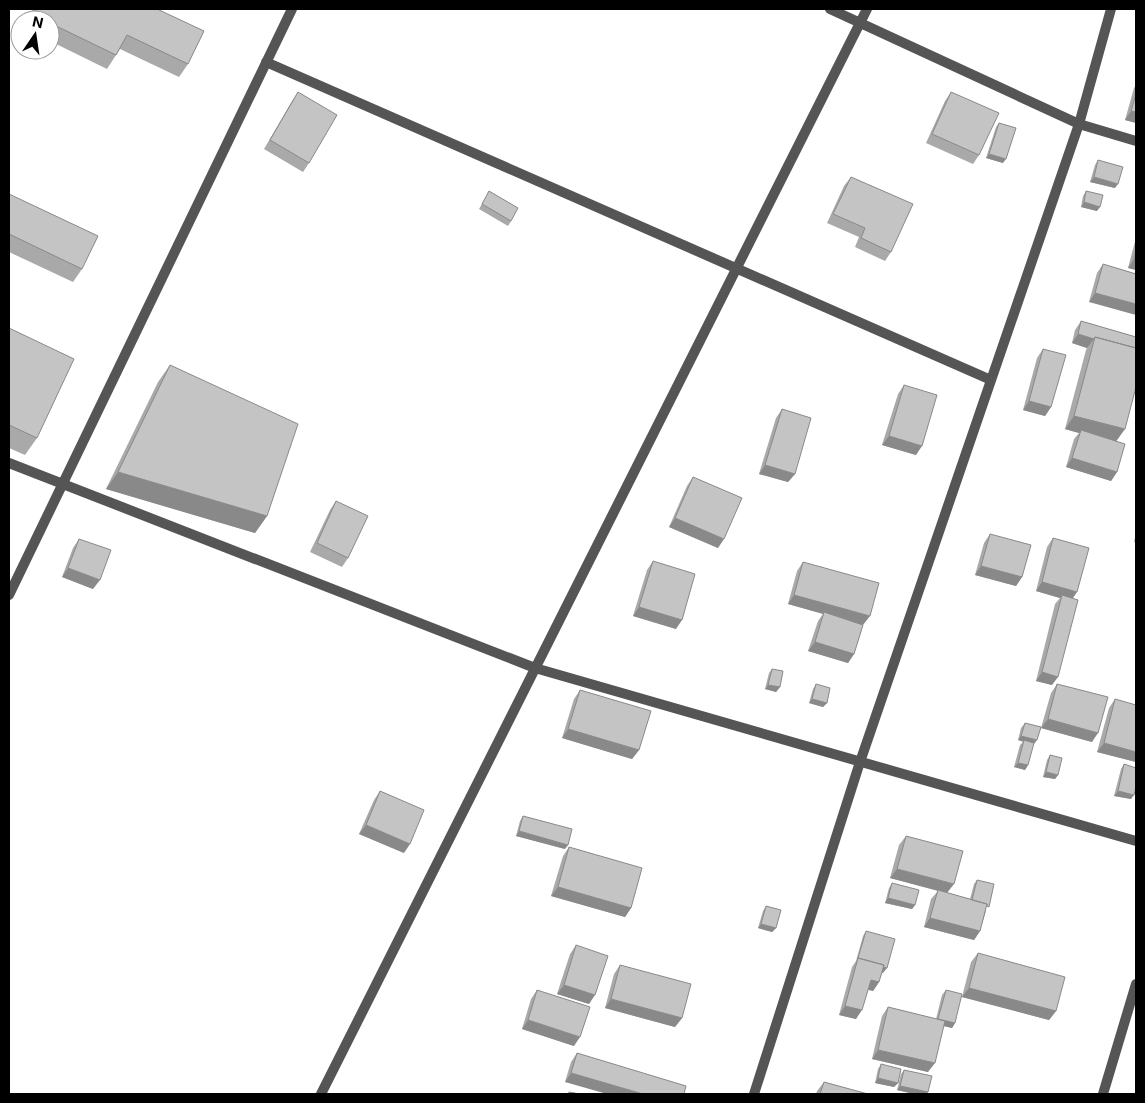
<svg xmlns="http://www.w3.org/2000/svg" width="1145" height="1103" viewBox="0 0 1145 1103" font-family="Inter,sans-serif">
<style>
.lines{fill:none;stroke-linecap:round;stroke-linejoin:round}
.street{stroke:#555;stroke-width:10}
.wall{fill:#a9a9a9}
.shaded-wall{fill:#898989}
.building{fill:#c4c4c4;stroke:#898989}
</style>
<rect width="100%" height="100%" fill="#fff"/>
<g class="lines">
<path class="street" d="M 830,9 L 1079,124 L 1136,141
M 266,62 L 991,380
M 9,463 L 535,668 L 1136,841
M 9,595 L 292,9
M 321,1094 L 867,9
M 754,1094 L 860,762 L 1079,124 L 1111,9
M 1103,1094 L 1136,984"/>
</g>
<path class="wall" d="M 33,9 L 157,9 L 188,64 L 179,77 L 120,49 L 116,55 L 107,69 L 50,41 L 50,20 L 28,20 Z
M 1136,85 L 1136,123 L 1125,120 L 1134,88 Z
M 298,92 L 309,163 L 303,172 L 264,149 L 292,101 Z
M 951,92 L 979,155 L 973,164 L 926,143 L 945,101 Z
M 999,123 L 1003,163 L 986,158 L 996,127 Z
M 1098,160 L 1115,188 L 1090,182 L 1095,165 Z
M 851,177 L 891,252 L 885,261 L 855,247 L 859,237 L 827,223 L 844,186 Z
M 489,191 L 511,221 L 508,226 L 479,209 Z
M 1086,191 L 1097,211 L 1081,207 L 1083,196 Z
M 9,194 L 82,269 L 73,282 L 9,252 Z
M 1136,238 L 1136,270 L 1128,268 Z
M 1103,264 L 1136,274 L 1089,302 L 1097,273 Z
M 1081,321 L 1136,337 L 1116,441 L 1117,472 L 1111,481 L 1066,467 L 1074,439 L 1079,433 L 1065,429 L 1086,350 L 1087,348 L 1072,343 L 1075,330 Z
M 9,328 L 37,438 L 25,455 L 9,448 Z
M 1043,349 L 1051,407 L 1045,416 L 1023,410 L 1037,358 Z
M 170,365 L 267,516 L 255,533 L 106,489 L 158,382 Z
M 904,385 L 916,455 L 882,445 L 898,394 Z
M 782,409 L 795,474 L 788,482 L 759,474 L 776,418 Z
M 693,477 L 718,548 L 669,527 L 687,486 Z
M 336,501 L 348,558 L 342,567 L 310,552 L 330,510 Z
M 1136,533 L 1136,543 L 1134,542 Z
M 990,534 L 1022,577 L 1016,586 L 975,575 L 984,543 Z
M 1053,538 L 1073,598 L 1052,685 L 1036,681 L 1055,604 L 1060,598 L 1036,591 L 1047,547 Z
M 79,539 L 93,589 L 62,577 L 73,548 Z
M 653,561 L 676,629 L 633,616 L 647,570 Z
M 803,562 L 863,625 L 854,654 L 848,663 L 808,651 L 818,621 L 823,614 L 788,604 L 797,571 Z
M 772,669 L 780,687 L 776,692 L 765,689 L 769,673 Z
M 816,684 L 827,703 L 823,707 L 809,703 L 813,689 Z
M 1057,684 L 1092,742 L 1041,728 L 1051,693 Z
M 580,690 L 639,750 L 632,759 L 562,738 L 574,699 Z
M 1115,699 L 1136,705 L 1136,762 L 1097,752 L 1109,708 Z
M 1025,723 L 1034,744 L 1033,744 L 1028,765 L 1025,770 L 1014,767 L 1020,745 L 1023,742 L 1018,740 L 1021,728 Z
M 1050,755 L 1058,775 L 1055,779 L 1043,777 L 1047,760 Z
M 1124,764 L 1131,799 L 1114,796 L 1121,769 Z
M 380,791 L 404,853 L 359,834 L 374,800 Z
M 523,816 L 565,849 L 516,836 L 520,821 Z
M 906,836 L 947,893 L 970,899 L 974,884 L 977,880 L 986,911 L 980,931 L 974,940 L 924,927 L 931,899 L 938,891 L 890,878 L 899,845 Z
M 569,847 L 631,908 L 625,917 L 551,896 L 563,856 Z
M 892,883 L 915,905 L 912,909 L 885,903 L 889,888 Z
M 766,906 L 776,928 L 772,932 L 758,928 L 763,911 Z
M 866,931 L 883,973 L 882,972 L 879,982 L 873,991 L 868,989 L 856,1019 L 839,1015 L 852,967 L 856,961 L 863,936 Z
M 576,945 L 589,1004 L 557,994 L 570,954 Z
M 978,953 L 1056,1011 L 1049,1020 L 962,997 L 971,962 Z
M 620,965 L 682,1018 L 675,1027 L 605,1008 L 614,974 Z
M 537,990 L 574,1046 L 522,1029 L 531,999 Z
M 946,990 L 955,1023 L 952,1028 L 944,1026 L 928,1072 L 872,1059 L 882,1016 L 888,1007 L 936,1019 L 942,995 Z
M 577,1053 L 684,1094 L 565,1082 L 571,1062 Z
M 881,1064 L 898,1083 L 894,1087 L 875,1083 L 878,1069 Z
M 904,1070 L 928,1092 L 926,1094 L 914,1094 L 897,1090 L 901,1074 Z
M 824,1082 L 868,1094 L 816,1094 L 817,1091 Z"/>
<path class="shaded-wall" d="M 1131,111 L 1136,112 L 1136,123 L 1125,120 Z
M 989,154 L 1006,159 L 1003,163 L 986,158 Z
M 1094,177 L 1118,184 L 1115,188 L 1090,182 Z
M 1084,202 L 1100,207 L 1097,211 L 1081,207 Z
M 1134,259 L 1136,259 L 1136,270 L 1128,268 Z
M 1095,293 L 1136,304 L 1136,315 L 1089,302 Z
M 1078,334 L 1094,339 L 1087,348 L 1072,343 Z
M 1029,401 L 1051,407 L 1045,416 L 1023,410 Z
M 1074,416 L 1125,429 L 1115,443 L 1081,430 L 1079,433 L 1065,429 Z
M 889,436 L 922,446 L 916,455 L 882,445 Z
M 1072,458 L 1117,472 L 1111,481 L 1066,467 Z
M 765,465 L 795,474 L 788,482 L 759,474 Z
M 118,472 L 267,516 L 255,533 L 106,489 Z
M 675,518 L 724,539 L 718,548 L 669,527 Z
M 981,566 L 1022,577 L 1016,586 L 975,575 Z
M 68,568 L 100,580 L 93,589 L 62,577 Z
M 1042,582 L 1077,592 L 1071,601 L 1062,595 L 1060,598 L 1036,591 Z
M 794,595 L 870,616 L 863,625 L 788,604 Z
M 639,607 L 682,620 L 676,629 L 633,616 Z
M 815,642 L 854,654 L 848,663 L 808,651 Z
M 1042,672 L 1058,677 L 1052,685 L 1036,681 Z
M 768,685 L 780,687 L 776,692 L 765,689 Z
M 812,699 L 827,703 L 823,707 L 809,703 Z
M 1048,719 L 1098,733 L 1092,742 L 1041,728 Z
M 568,729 L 639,750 L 632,759 L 562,738 Z
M 1021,736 L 1037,740 L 1034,744 L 1018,740 Z
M 1104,743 L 1136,752 L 1136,762 L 1097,752 Z
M 1018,763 L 1028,765 L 1025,770 L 1014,767 Z
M 1046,772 L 1058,775 L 1055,779 L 1043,777 Z
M 1118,791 L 1134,795 L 1131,799 L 1114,796 Z
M 366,825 L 410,844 L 404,853 L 359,834 Z
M 519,831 L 568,845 L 565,849 L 516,836 Z
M 897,869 L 954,884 L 947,893 L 890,878 Z
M 558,887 L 631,908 L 625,917 L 551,896 Z
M 888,898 L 915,905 L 912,909 L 885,903 Z
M 930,918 L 980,931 L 974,940 L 924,927 Z
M 761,924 L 776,928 L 772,932 L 758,928 Z
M 857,961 L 887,968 L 883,973 L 856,965 Z
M 871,980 L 879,982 L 873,991 L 864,989 Z
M 564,985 L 595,995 L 589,1004 L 557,994 Z
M 969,988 L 1056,1011 L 1049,1020 L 962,997 Z
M 611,999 L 682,1018 L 675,1027 L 605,1008 Z
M 845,1006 L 862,1010 L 856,1019 L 839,1015 Z
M 938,1019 L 955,1023 L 952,1028 L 935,1024 Z
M 528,1020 L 580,1037 L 574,1046 L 522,1029 Z
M 878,1050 L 935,1063 L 928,1072 L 872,1059 Z
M 571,1073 L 643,1094 L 607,1094 L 565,1082 Z
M 878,1078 L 898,1083 L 894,1087 L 875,1083 Z
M 900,1086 L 928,1092 L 926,1094 L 914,1094 L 897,1090 Z"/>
<path class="building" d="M 36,9 L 157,9 L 204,31 L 188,64 L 127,35 L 116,55 L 50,23 L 50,20 L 43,20 L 33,15 Z
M 298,92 L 337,115 L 309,163 L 270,140 Z
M 951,92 L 999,113 L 979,155 L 932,134 Z
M 1136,94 L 1136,112 L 1131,111 Z
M 999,123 L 1016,128 L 1006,159 L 989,154 Z
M 1098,160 L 1123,167 L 1118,184 L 1094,177 Z
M 851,177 L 913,204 L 891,252 L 861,238 L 865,228 L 833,214 Z
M 489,191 L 518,208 L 511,221 L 482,204 Z
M 1086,191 L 1103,195 L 1100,207 L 1084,202 Z
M 9,194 L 98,236 L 82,269 L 9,234 Z
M 1136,251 L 1136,259 L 1134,259 Z
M 1103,264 L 1136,274 L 1136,304 L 1095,293 Z
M 1081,321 L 1136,337 L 1136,348 L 1095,337 L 1094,339 L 1078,334 Z
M 9,328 L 74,359 L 37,438 L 9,425 Z
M 1095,337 L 1136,348 L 1136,387 L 1125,429 L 1074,416 Z
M 1043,349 L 1066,355 L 1051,407 L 1029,401 Z
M 170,365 L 298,424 L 267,516 L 118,472 Z
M 904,385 L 937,395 L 922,446 L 889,436 Z
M 782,409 L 811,418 L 795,474 L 765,465 Z
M 1081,430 L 1125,444 L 1117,472 L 1072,458 Z
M 693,477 L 742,498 L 724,539 L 675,518 Z
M 336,501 L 368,516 L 348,558 L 317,543 Z
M 990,534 L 1031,545 L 1022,577 L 981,566 Z
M 1053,538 L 1089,548 L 1077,592 L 1042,582 Z
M 79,539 L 111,550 L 100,580 L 68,568 Z
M 653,561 L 695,574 L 682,620 L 639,607 Z
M 803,562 L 879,583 L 870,616 L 794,595 Z
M 1062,595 L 1078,600 L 1058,677 L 1042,672 Z
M 824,612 L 863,625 L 854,654 L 815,642 Z
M 772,669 L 783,671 L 780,687 L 768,685 Z
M 816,684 L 830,688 L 827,703 L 812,699 Z
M 1057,684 L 1108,697 L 1098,733 L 1048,719 Z
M 580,690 L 651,711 L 639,750 L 568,729 Z
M 1115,699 L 1136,705 L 1136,752 L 1104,743 Z
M 1025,723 L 1041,727 L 1037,740 L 1021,736 Z
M 1024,740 L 1034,743 L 1028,765 L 1018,763 Z
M 1050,755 L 1062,758 L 1058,775 L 1046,772 Z
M 1124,764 L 1136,768 L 1136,787 L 1134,795 L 1118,791 Z
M 380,791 L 424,810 L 410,844 L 366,825 Z
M 523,816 L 572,829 L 568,845 L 519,831 Z
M 906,836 L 963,851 L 954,884 L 897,869 Z
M 569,847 L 642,868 L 631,908 L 558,887 Z
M 977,880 L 994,884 L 989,907 L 987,906 L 987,904 L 972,900 Z
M 892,883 L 919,890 L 915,905 L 888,898 Z
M 938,890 L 987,904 L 980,931 L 930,918 Z
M 766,906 L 781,910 L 776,928 L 761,924 Z
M 866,931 L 895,939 L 887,968 L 883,967 L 884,965 L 858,958 Z
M 576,945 L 608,956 L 595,995 L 564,985 Z
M 978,953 L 1065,977 L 1056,1011 L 969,988 Z
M 858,958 L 884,965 L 879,982 L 871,980 L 862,1010 L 845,1006 Z
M 620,965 L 691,984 L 682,1018 L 611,999 Z
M 537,990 L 590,1007 L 580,1037 L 528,1020 Z
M 946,990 L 962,994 L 955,1023 L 938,1019 Z
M 888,1007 L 945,1021 L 935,1063 L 878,1050 Z
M 577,1053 L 686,1086 L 684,1094 L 643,1094 L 571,1073 Z
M 881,1064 L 901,1069 L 898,1083 L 878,1078 Z
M 904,1070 L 932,1076 L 928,1092 L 900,1086 Z
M 824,1082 L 868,1094 L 820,1094 Z
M 569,1092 L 580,1094 L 568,1094 Z"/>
<rect width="1145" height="1103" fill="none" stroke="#000000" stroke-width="20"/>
<g transform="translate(35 35) rotate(13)"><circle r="24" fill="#ffffff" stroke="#999999"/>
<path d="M0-4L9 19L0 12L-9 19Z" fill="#000000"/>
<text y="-8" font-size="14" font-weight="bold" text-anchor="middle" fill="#000000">N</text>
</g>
</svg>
